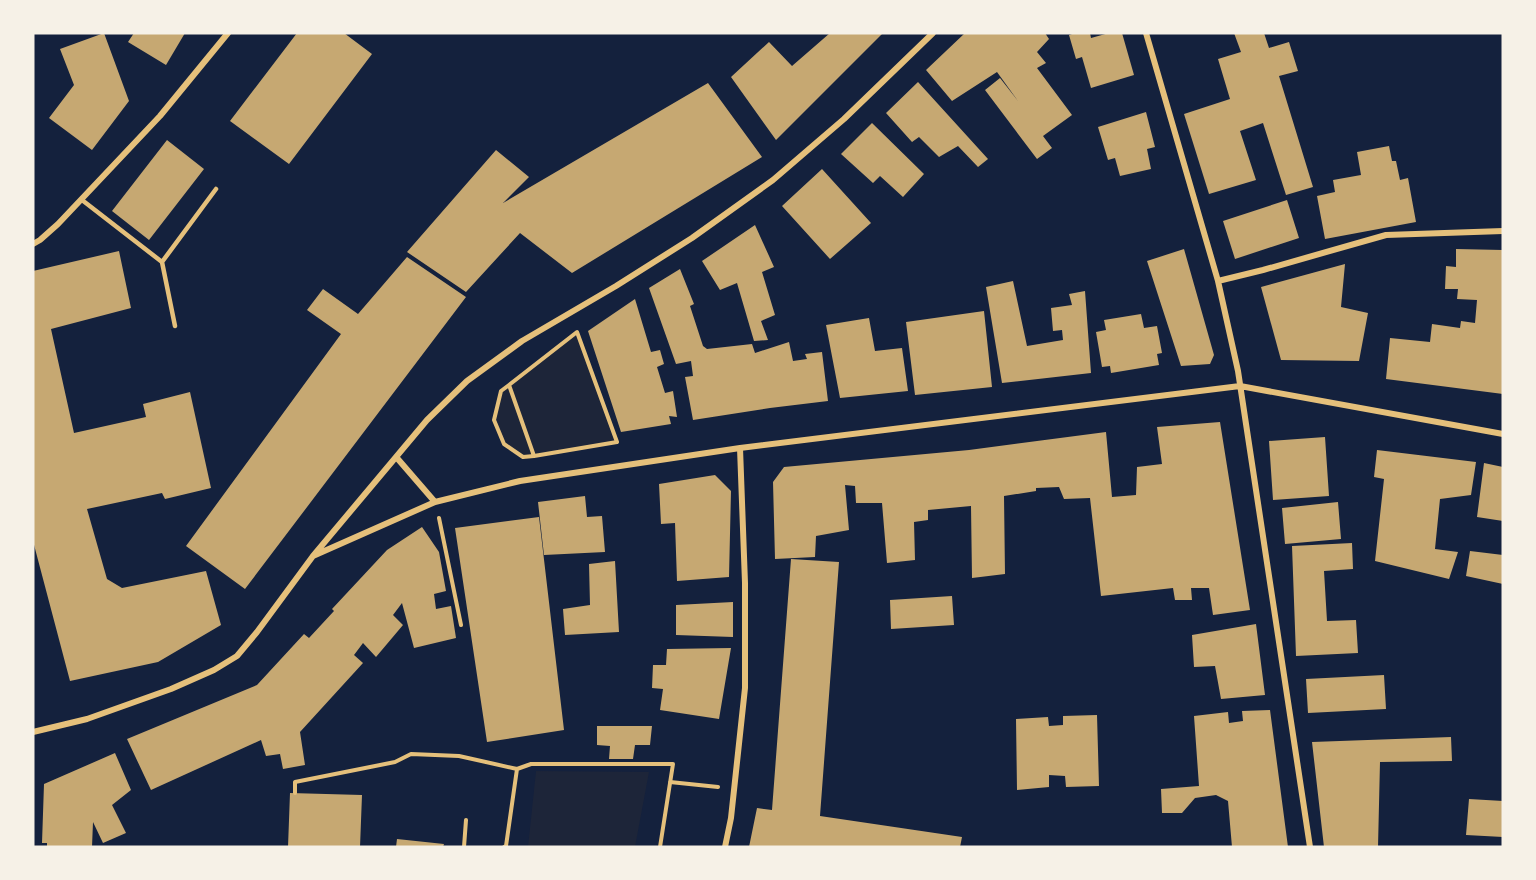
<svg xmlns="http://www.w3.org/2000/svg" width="1536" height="880" viewBox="0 0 1536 880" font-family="Signika,sans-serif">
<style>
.green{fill:#1d2539}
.building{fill:#c6a872}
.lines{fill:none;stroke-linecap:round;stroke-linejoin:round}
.path{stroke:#e5c07b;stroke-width:4}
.service{stroke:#e5c07b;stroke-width:4.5}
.minor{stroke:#e5c07b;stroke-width:6}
</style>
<rect width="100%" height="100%" fill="#14213d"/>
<path class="green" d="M 577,332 L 617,442 L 523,457 L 504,444 L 494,420 L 501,391 Z
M 536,771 L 649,772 L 635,847 L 528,847 Z"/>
<path class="building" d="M 104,33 L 129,101 L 92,150 L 49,118 L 74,85 L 60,49 Z
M 134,33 L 185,33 L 166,65 L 128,42 Z
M 297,33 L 344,33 L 372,54 L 289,164 L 230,121 Z
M 830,33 L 883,33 L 776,140 L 731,77 L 769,42 L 792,66 Z
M 965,33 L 1045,33 L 1049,39 L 1037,52 L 1046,63 L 1037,68 L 1072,115 L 1043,136 L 1052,148 L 1037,159 L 985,90 L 1000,78 L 1018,101 L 997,72 L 952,101 L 926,70 Z
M 1075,33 L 1090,33 L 1091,38 L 1109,33 L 1122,33 L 1134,75 L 1091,88 L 1082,57 L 1076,59 L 1069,35 Z
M 1234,33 L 1264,33 L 1269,48 L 1289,42 L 1298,71 L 1279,76 L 1313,187 L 1286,195 L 1263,123 L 1240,131 L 1256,180 L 1209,194 L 1184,114 L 1230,99 L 1218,59 L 1241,52 Z
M 918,82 L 988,159 L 978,167 L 958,146 L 939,157 L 919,137 L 912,142 L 886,113 Z
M 708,83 L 762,157 L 572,273 L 520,233 L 466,292 L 407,252 L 496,150 L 529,177 L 503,203 Z
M 1146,112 L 1155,147 L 1147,149 L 1151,169 L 1120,176 L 1115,158 L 1108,160 L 1098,127 Z
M 872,123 L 924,174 L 903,197 L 880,176 L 873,183 L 841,154 Z
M 167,140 L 204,169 L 149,240 L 112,211 Z
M 1389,146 L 1392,161 L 1396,161 L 1400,180 L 1408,178 L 1416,222 L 1325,239 L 1317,196 L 1335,192 L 1333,180 L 1361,175 L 1357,152 Z
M 822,169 L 871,223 L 830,259 L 782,206 Z
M 1287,200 L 1299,238 L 1235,259 L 1223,221 Z
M 755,225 L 774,267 L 762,272 L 775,315 L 761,321 L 768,340 L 754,341 L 737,283 L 720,290 L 702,261 Z
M 1184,249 L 1214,355 L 1210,364 L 1181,366 L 1147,261 Z
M 1456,249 L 1503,250 L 1503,394 L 1386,379 L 1390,338 L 1430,342 L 1432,324 L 1460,328 L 1461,321 L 1475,323 L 1477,300 L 1457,299 L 1458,289 L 1445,289 L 1446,266 L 1456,267 Z
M 119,251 L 131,308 L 51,329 L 74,433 L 146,417 L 143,404 L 190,392 L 211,488 L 165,499 L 162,493 L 87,509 L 107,579 L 122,588 L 206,571 L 221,625 L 158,662 L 70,681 L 33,541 L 33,271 Z
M 407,257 L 466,297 L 245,589 L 186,546 L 341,334 L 307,310 L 323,289 L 358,314 Z
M 1345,264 L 1341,307 L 1368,313 L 1359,361 L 1281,360 L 1261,287 Z
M 680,269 L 694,304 L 690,306 L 703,346 L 707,349 L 752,344 L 755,353 L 789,342 L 793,361 L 807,359 L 805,354 L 822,352 L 828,401 L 770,408 L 693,420 L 685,377 L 693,376 L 691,361 L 676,364 L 649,288 Z
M 1013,281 L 1027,346 L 1063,340 L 1062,330 L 1053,331 L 1051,308 L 1072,305 L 1069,294 L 1085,291 L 1091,373 L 1002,383 L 986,287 Z
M 635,299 L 651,352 L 660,350 L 664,364 L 657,367 L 665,393 L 673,391 L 677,417 L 669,416 L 671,424 L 621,432 L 588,331 Z
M 984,311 L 992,387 L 915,395 L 906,322 Z
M 1141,314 L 1144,328 L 1157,326 L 1162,353 L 1157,354 L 1159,365 L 1111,373 L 1110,366 L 1102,367 L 1096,332 L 1106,330 L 1104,320 Z
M 869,318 L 875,351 L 902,348 L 908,391 L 840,398 L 826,325 Z
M 1220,422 L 1250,610 L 1213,615 L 1209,588 L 1191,588 L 1192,600 L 1175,600 L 1173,588 L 1101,596 L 1090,498 L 1064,499 L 1059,487 L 1036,488 L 1036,491 L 1004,496 L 1005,574 L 972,578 L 971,506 L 928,510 L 928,520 L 914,522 L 915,560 L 887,563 L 882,503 L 856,503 L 855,486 L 845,485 L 849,530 L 816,536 L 815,557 L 775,559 L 773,482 L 784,467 L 969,450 L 1106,432 L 1112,497 L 1136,495 L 1137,467 L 1162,464 L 1157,427 Z
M 1325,437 L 1329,496 L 1273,500 L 1269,441 Z
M 1377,450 L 1476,462 L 1471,495 L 1440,499 L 1435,549 L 1458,552 L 1449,579 L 1375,561 L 1384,479 L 1374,477 Z
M 1484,463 L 1503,467 L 1503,521 L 1477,517 Z
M 715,475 L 731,491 L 729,577 L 677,581 L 675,523 L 661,524 L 659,484 Z
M 585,496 L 587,517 L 602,516 L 605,552 L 544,555 L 538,502 Z
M 1338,502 L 1341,539 L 1285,544 L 1282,508 Z
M 539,517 L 564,730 L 487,742 L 455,528 Z
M 422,527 L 439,552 L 446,591 L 434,594 L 436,609 L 451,606 L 456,638 L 414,648 L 402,603 L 393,615 L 403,625 L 376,657 L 363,643 L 354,655 L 363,663 L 300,732 L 305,765 L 283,769 L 280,754 L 266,756 L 261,740 L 151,790 L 127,739 L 257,685 L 304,634 L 309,638 L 334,611 L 332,609 L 387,550 Z
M 1352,543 L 1353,569 L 1324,571 L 1327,621 L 1356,620 L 1358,653 L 1296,656 L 1292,546 Z
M 1470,551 L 1503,555 L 1503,584 L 1466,576 Z
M 791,559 L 839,562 L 820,816 L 962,837 L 960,847 L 749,847 L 757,808 L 772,810 Z
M 615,561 L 619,632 L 565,635 L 563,609 L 590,605 L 589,564 Z
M 952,596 L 954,625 L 891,629 L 890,600 Z
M 733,602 L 733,637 L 676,635 L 676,605 Z
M 1256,624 L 1265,695 L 1221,699 L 1215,666 L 1194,667 L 1192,635 Z
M 731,648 L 719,719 L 660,710 L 663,689 L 652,688 L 653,665 L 666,665 L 667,649 Z
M 1384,675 L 1386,709 L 1308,713 L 1306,679 Z
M 1270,710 L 1288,847 L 1232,847 L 1228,801 L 1216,795 L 1195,798 L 1182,813 L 1162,813 L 1161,789 L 1199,786 L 1194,716 L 1228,712 L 1229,723 L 1243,721 L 1242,711 Z
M 1097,715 L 1099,786 L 1066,787 L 1065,776 L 1049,775 L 1049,787 L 1017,790 L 1016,719 L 1048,717 L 1049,726 L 1063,725 L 1063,716 Z
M 597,726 L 652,726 L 650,745 L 635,745 L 633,759 L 609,759 L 610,746 L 597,745 Z
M 1451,737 L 1452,761 L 1380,762 L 1378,847 L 1324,847 L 1312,742 Z
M 115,753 L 131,790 L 112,805 L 126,833 L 103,843 L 93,822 L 92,847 L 47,847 L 47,843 L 42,843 L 44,784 Z
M 290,793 L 362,795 L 360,847 L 288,847 Z
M 1469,799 L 1503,801 L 1503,837 L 1466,835 Z
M 397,839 L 444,844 L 443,847 L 396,847 Z"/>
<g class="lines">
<path class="path" d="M 577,332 L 617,442 L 534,456 L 509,385 Z
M 509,385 L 501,391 L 494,420 L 504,444 L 523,457 L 534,456
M 439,518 L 461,625
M 670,782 L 718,787
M 295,793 L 295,782 L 395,762 L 411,754 L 459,756 L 517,769
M 464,847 L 466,820
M 504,847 L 506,846 L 517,769 L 531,764 L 673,764 L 660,847"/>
<path class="service" d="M 82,200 L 162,262 L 175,326
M 162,262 L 216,189"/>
<path class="minor" d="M 1146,33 L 1218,281 L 1238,371 L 1310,847
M 33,244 L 40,240 L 58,224 L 160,116 L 228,33
M 1218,281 L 1263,270 L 1386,235 L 1503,231
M 397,458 L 435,502
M 313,556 L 435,502 L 520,481 L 740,448 L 1240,386 L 1503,434
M 33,732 L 87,719 L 171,689 L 214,670 L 237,656 L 257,632 L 313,556 L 427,420 L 467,381 L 522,341 L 616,286 L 692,238 L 773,180 L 844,119 L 933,33
M 725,847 L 731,818 L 745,688 L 745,583 L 740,448"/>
</g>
<rect width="1536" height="880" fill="none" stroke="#f6f1e7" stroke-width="69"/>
</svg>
